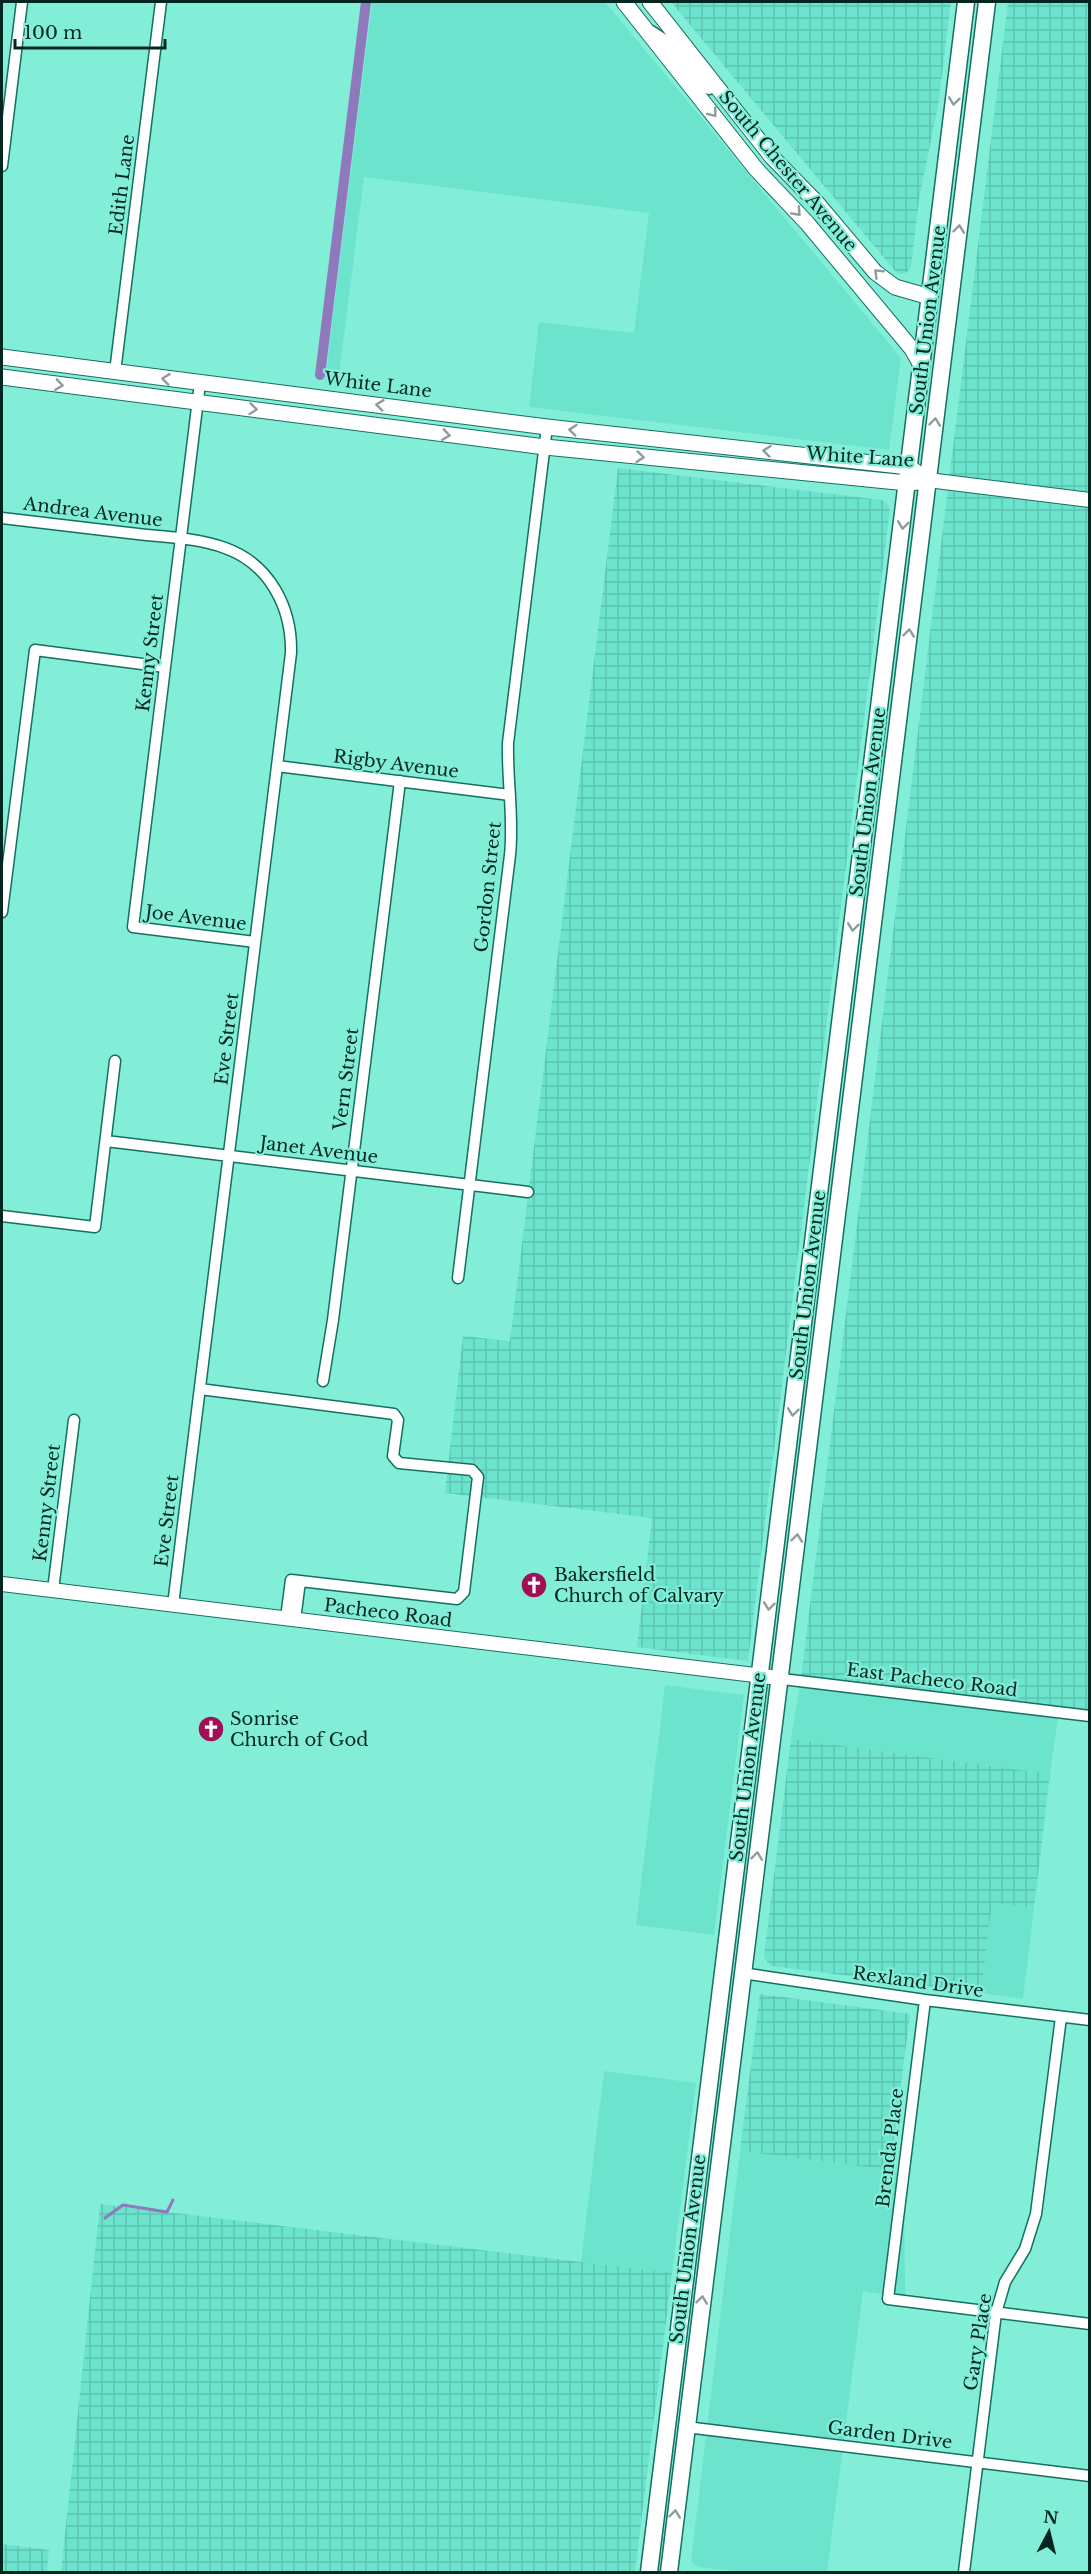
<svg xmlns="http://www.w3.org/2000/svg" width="1091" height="2574" viewBox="0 0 1091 2574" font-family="'Libre Baskerville',serif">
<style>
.built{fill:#6ce3cc}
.industrial{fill:url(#industrial-grid)}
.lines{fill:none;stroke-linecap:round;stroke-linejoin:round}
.stream{stroke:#9078bd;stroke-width:3}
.canal{stroke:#9078bd;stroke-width:10}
.minor-casing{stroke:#137061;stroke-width:13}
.tertiary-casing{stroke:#137061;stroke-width:16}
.secondary-casing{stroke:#137061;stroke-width:17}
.primary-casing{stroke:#137061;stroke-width:19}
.minor{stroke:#fff;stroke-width:10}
.tertiary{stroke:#fff;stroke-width:14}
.secondary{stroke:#fff;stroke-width:15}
.primary{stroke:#fff;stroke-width:16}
.oneway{stroke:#8d9d9b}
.labels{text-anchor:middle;stroke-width:4.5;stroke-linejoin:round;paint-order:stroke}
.street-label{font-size:18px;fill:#022620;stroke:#83eed8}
.poi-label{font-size:18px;fill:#022620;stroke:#83eed8;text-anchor:start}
</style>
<defs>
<pattern id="industrial-grid" width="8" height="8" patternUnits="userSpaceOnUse" patternTransform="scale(1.5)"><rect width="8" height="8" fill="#6ce3cc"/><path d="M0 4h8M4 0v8" fill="none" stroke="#5cc3af"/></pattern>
</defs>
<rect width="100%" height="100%" fill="#83eed8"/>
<path class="built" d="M 372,2 L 605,2 L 901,358 L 889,450 L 529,407 L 539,322 L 634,333 L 649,213 L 364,177 L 338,384 L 325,382 Z
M 801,1678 L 1059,1712 L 1050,1774 L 791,1739 Z
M 665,1685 L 744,1695 L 714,1935 L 636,1925 Z
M 992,1903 L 1034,1908 L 1023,1999 L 981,1993 Z
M 604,2071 L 696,2083 L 672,2273 L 581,2262 Z
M 740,2151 L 904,2172 L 905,2298 L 863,2291 L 827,2572 L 745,2572 L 698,2567 L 691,2561 Z"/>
<path class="industrial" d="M 671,2 L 951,2 L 938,106 L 919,199 L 911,267 L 907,272 L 901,274 L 895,271 Z
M 1008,2 L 1089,2 L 1089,1715 L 801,1678 Z
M 618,468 L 882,500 L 887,503 L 890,509 L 748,1661 L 637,1647 L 652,1518 L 445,1493 L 463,1336 L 510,1341 Z
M 791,1739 L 1050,1774 L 1034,1908 L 992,1903 L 981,1993 L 772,1966 L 767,1962 L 764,1956 Z
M 760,1994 L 910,2014 L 890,2170 L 740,2151 Z
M 100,2204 L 672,2273 L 635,2572 L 61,2572 Z
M 2,2544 L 49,2550 L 47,2572 L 2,2572 Z"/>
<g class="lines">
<path class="stream" d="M 105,2218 L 123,2205 L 167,2212 L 173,2200"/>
<path class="canal" d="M 320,375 L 366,2"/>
<defs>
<path id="minor" d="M 651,31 L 671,44 L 703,86 L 709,89 L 716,87
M 2,166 L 22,2
M 115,372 L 161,2
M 200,383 L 133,927 L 255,942
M 2,518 C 44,523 87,528 129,533 C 160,537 195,537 225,548 C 270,564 292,608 291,653 L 173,1605
M 277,766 L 510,795
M 2,912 L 35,650 L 165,667
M 106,1141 L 528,1192
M 2,1216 L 95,1227 L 115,1061
M 458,1278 L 510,855 C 514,818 507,781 508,743 L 547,427
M 323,1381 L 333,1320 L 400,781
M 200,1389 L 394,1414 L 398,1420 L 393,1456 L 399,1463 L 472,1470 L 478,1477 L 464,1592 L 457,1599 L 300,1581
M 53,1590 L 74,1420
M 286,1618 L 291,1580 L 300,1581 L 295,1620
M 774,1678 L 1090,1716
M 742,1973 L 925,2000 L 1090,2020
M 925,2000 L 888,2299 L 1090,2324
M 686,2427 L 1090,2476
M 964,2572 L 996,2313 L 1005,2282 L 1025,2249 L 1036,2214 L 1061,2017"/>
<path id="tertiary" d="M 928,480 L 1090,500
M 2,1584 L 771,1677"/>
<path id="secondary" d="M 624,2 L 756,169 L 807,223 L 912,349 L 921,365
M 650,2 L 772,157 L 817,203 L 875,272 L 895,287 L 930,297
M 2,357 L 547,427 L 909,467 L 928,480
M 2,377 L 545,447 L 907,483 L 919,482"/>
<path id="primary" d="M 649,2572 L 966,2
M 669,2572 L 987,2"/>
</defs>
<use href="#minor" class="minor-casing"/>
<use href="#tertiary" class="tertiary-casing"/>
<use href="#secondary" class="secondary-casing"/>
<use href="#primary" class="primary-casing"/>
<use href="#minor" class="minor"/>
<use href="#tertiary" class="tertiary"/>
<use href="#secondary" class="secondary"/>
<use href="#primary" class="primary"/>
</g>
<defs><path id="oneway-chevron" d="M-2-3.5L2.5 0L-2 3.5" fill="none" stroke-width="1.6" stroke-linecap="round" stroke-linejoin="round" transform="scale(1.5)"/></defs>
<g class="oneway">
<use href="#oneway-chevron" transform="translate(954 101) rotate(97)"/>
<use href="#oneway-chevron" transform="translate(713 113) rotate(52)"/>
<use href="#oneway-chevron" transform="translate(797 212) rotate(47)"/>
<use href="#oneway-chevron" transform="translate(959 229) rotate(-83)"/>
<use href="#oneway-chevron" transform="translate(878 273) rotate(-136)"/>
<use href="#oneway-chevron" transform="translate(166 379) rotate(-173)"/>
<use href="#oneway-chevron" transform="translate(59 385) rotate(8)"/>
<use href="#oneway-chevron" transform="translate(380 405) rotate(-173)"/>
<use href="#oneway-chevron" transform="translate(253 409) rotate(6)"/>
<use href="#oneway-chevron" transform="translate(935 422) rotate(-83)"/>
<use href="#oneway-chevron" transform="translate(573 430) rotate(-174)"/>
<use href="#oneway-chevron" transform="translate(446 435) rotate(8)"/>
<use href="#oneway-chevron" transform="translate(767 451) rotate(-174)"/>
<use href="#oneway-chevron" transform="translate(640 457) rotate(6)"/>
<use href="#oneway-chevron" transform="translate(903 525) rotate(97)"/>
<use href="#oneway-chevron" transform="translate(909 633) rotate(-83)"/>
<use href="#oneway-chevron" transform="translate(853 927) rotate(97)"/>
<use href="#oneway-chevron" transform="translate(793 1412) rotate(97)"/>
<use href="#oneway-chevron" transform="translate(797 1538) rotate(-83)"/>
<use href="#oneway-chevron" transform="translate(769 1606) rotate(97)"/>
<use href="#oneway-chevron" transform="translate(757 1856) rotate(-83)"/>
<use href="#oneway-chevron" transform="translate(702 2300) rotate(-83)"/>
<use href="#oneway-chevron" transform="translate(675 2514) rotate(-83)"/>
</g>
<defs>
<symbol id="church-disc" viewBox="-11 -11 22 22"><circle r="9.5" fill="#a11057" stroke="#83eed8"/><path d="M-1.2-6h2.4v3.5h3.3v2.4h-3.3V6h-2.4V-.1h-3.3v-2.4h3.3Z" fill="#fff"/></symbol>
</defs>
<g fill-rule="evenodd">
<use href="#church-disc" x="519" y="1570" width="30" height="30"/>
<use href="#church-disc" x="196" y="1714" width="30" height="30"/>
</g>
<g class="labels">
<g class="street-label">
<text transform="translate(788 171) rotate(50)" y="6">South Chester Avenue</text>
<text transform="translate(122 185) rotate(-83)" y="6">Edith Lane</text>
<text transform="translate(928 320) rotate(-83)" y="6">South Union Avenue</text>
<text transform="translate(378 385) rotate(7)" y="6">White Lane</text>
<text transform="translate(860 457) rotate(4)" y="6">White Lane</text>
<text transform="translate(93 512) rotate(7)" y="6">Andrea Avenue</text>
<text transform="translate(150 653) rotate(-83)" y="6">Kenny Street</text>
<text transform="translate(396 764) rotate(7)" y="6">Rigby Avenue</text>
<text transform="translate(868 802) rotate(-83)" y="6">South Union Avenue</text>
<text transform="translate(488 887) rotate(-84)" y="6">Gordon Street</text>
<text transform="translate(196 918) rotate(7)" y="6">Joe Avenue</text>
<text transform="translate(227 1039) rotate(-83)" y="6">Eve Street</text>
<text transform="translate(346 1079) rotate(-83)" y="6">Vern Street</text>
<text transform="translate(319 1150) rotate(7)" y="6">Janet Avenue</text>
<text transform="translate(808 1285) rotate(-83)" y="6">South Union Avenue</text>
<text transform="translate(47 1503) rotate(-83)" y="6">Kenny Street</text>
<text transform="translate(167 1521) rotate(-83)" y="6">Eve Street</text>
<text transform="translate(388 1613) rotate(7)" y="6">Pacheco Road</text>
<text transform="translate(932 1680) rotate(7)" y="6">East Pacheco Road</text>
<text transform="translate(748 1767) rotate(-83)" y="6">South Union Avenue</text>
<text transform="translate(918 1982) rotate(8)" y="6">Rexland Drive</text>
<text transform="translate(890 2148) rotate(-83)" y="6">Brenda Place</text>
<text transform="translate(688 2249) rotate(-83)" y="6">South Union Avenue</text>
<text transform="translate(978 2342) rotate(-81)" y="6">Gary Place</text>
<text transform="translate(890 2435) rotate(7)" y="6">Garden Drive</text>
</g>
<g class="poi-label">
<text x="554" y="1581">Bakersfield<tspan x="554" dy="21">Church of Calvary</tspan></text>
<text x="230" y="1725">Sonrise<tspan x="230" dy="21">Church of God</tspan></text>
</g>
</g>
<rect width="1091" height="2574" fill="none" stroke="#022620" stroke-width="6"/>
<g transform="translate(1049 2532) rotate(7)" stroke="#83eed8" stroke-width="4.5" paint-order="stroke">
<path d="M0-4.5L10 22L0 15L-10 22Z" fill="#022620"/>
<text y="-9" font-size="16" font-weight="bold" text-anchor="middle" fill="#022620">N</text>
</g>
<path d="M15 39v9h150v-9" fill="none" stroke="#022620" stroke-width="3"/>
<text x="24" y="39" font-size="18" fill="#022620" stroke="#83eed8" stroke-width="4.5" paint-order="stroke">100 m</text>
</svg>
